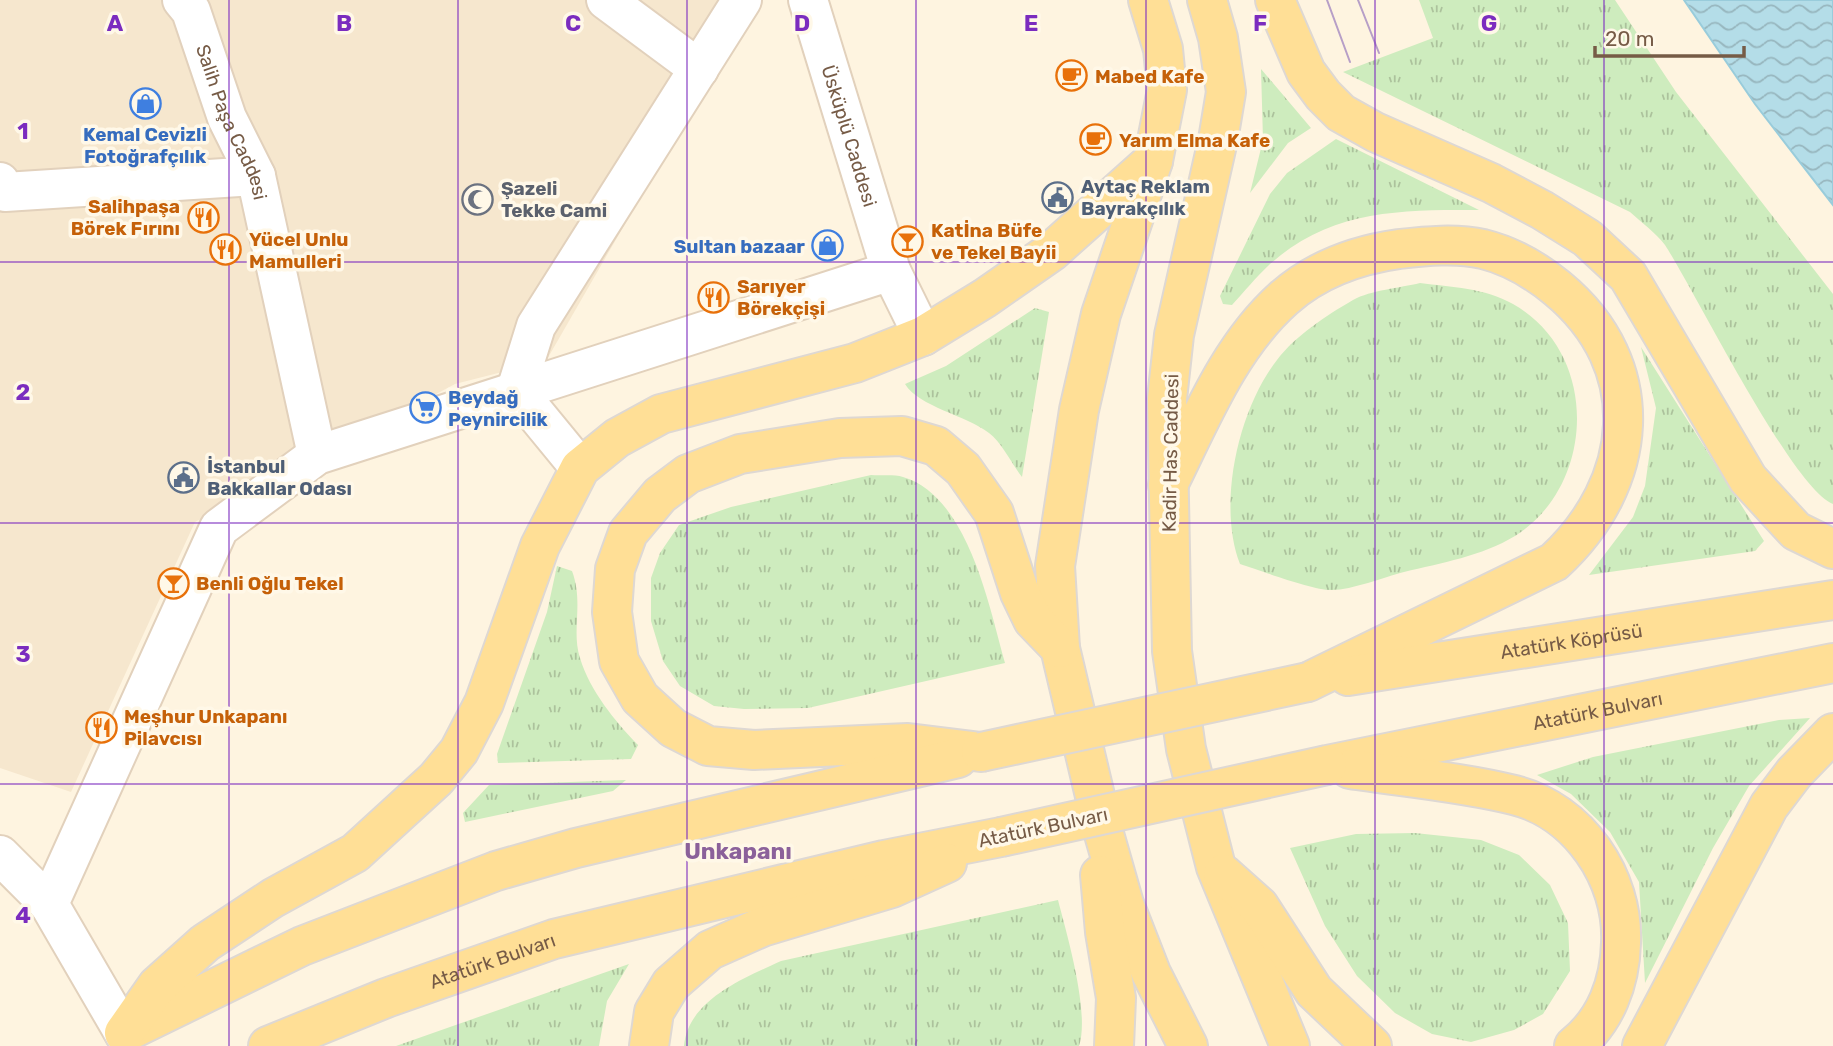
<svg xmlns="http://www.w3.org/2000/svg" width="1833" height="1046" viewBox="0 0 1833 1046" font-family="Rubik,sans-serif">
<style>
.residential{fill:#f6e7ce}
.grass{fill:url(#grass-tufts)}
.water{fill:url(#water-waves);stroke:#99ccdb;stroke-width:2}
.lines{fill:none;stroke-linecap:round;stroke-linejoin:round}
.street-casing{stroke:#e2d1bc;stroke-width:42}
.primary-casing{stroke:#ded8d3;stroke-width:42}
.street{stroke:#fff;stroke-width:38}
.primary{stroke:#ffdf96;stroke-width:38}
.tram{stroke:#b79fc7;stroke-width:2}
.primary-bridge-casing{stroke:#ded8d3;stroke-width:42;stroke-linecap:butt}
.primary-bridge{stroke:#ffdf96;stroke-width:38}
.grid{fill:none;stroke:#7b2cbf;stroke-width:2;stroke-opacity:0.55}
.labels{text-anchor:middle;stroke-width:7;stroke-linejoin:round;paint-order:stroke}
.food-label{font-size:19px;font-weight:bold;fill:#c56008;stroke:#fff8e8;text-anchor:start}
.street-label{font-size:19px;fill:#765b46;stroke:#fff8e8}
.shop-label{font-size:19px;font-weight:bold;fill:#366cbe;stroke:#fff8e8}
.service-label{font-size:19px;font-weight:bold;fill:#4e5e75;stroke:#fff8e8;text-anchor:start}
.worship-label{font-size:19px;font-weight:bold;fill:#5b616d;stroke:#fff8e8;text-anchor:start}
.quarter-label{font-size:23px;font-weight:bold;fill:#8b619a;stroke:#fff8e8}
.grid-label{font-size:23px;text-anchor:middle;font-weight:bold;fill:#7b2cbf;stroke:#fff8e8;stroke-width:7;stroke-linejoin:round;paint-order:stroke}
</style>
<defs>
<pattern id="grass-tufts" width="24" height="20" patternUnits="userSpaceOnUse" patternTransform="scale(1.75)"><rect width="24" height="20" fill="#ceecbe"/><path d="M3 7l-1-3M5 7V3M7 7l1-3M15 17l-1-3M17 17v-4M19 17l1-3" fill="none" stroke="#acc29c"/></pattern>
<pattern id="water-waves" width="16" height="10" patternUnits="userSpaceOnUse" patternTransform="scale(1.75)"><rect width="16" height="10" fill="#b4dde8"/><path d="M0 5q4-4 8 0t8 0" fill="none" stroke="#97b6be"/></pattern>
</defs>
<rect width="100%" height="100%" fill="#fef4e0"/>
<path class="residential" d="M 0,0 L 754,0 L 546,361 L 455,384 L 195,522 L 71,792 L 0,768 Z"/>
<path class="grass" d="M 1419,0 L 1615,0 L 1676,92 L 1833,294 L 1833,504 C 1792,488 1696,293 1665,245 C 1656,233 1641,222 1630,212 L 1343,72 L 1433,38 Z
M 1261,69 L 1311,128 L 1288,143 L 1250,193 L 1263,140 Z
M 1336,139 L 1479,210 C 1401,210 1331,209 1269,265 C 1256,277 1244,292 1232,305 L 1223,304 L 1220,296 L 1270,194 L 1287,173 Z
M 1420,283 C 1451,287 1485,288 1513,304 C 1600,353 1596,485 1515,536 C 1482,556 1441,563 1404,572 C 1384,577 1352,590 1332,590 C 1315,591 1259,570 1240,564 C 1217,505 1238,410 1277,360 C 1295,336 1327,315 1353,300 C 1371,290 1400,288 1420,283 Z
M 1035,308 L 1049,312 L 1022,477 C 1012,464 1002,443 989,433 C 966,415 919,407 905,384 L 946,366 Z
M 1641,347 L 1764,541 L 1755,551 L 1589,575 L 1633,517 L 1645,486 L 1656,408 Z
M 871,475 C 881,476 894,474 903,477 C 968,496 989,606 1005,663 L 808,708 L 744,709 L 714,706 L 680,686 L 663,661 L 651,621 L 651,578 L 660,553 L 679,525 L 731,507 Z
M 557,566 L 572,571 C 584,603 571,630 580,658 C 590,691 615,721 638,745 L 631,759 L 498,763 L 497,754 L 547,612 Z
M 1810,718 L 1749,786 L 1713,848 L 1645,983 L 1639,882 L 1610,832 L 1571,794 L 1537,775 L 1593,757 L 1779,720 Z
M 626,780 L 613,791 L 465,822 L 463,813 L 489,785 Z
M 1415,833 L 1481,840 L 1519,855 L 1550,885 L 1568,923 L 1570,971 L 1543,1014 L 1514,1030 L 1471,1042 L 1432,1034 L 1395,1013 L 1357,976 L 1325,926 L 1290,848 L 1356,834 Z
M 1058,900 C 1067,935 1090,1013 1079,1046 L 684,1046 C 688,1000 744,978 781,961 Z
M 629,964 L 607,1001 L 599,1046 L 396,1046 Z"/>
<path class="water" d="M 1684,0 L 1833,0 L 1833,205 L 1755,104 Z"/>
<g class="lines">
<defs>
<g id="street">
<path id="s1" d="M 182,0 L 191,11 L 227,118 L 256,176 L 317,455"/>
<path d="M 606,0 L 699,69"/>
<path id="s2" d="M 808,0 L 891,271 L 923,336"/>
<path d="M 0,182 L 5,192 L 256,176"/>
<path d="M 580,468 L 516,390 L 536,326 L 742,0"/>
<path d="M 0,855 L 49,904"/>
<path d="M 124,1033 L 49,904 L 219,528 L 317,455 L 891,271"/>
</g>
<g id="primary">
<path d="M 1148,0 L 1163,49 L 1167,90 L 1153,161 L 1101,314 L 1079,410 L 1055,566 L 1060,648 L 1104,834 L 1124,904 L 1151,973 L 1188,1046"/>
<path d="M 1207,0 L 1218,38 L 1226,92 L 1218,140 L 1174,335 L 1167,399 L 1172,651 L 1186,749 L 1216,867 L 1290,1046"/>
<path d="M 1275,0 L 1306,72 L 1323,95 L 1341,113 L 1375,132 L 1491,183 L 1542,210 L 1587,238 L 1628,276 L 1748,479 L 1796,531 L 1833,549"/>
<path d="M 1168,485 C 1200,421 1229,347 1284,298 C 1317,269 1356,255 1399,249 C 1426,246 1456,243 1483,249 C 1511,256 1535,270 1557,288 C 1652,366 1639,484 1554,562 L 1308,682"/>
<path id="s3" d="M 1348,676 L 1833,600"/>
<path d="M 981,752 L 908,743 L 754,750 L 708,746 L 673,728 L 640,698 L 619,661 L 612,612 L 615,569 L 628,533 L 660,495 L 688,474 L 740,454 L 840,438 L 902,436 L 936,446 L 963,469 L 994,513 L 1020,593 L 1033,620 L 1060,648"/>
<path id="s4" d="M 1327,765 L 1833,663"/>
<path d="M 1350,769 C 1403,777 1461,782 1514,795 C 1579,811 1624,878 1621,943 C 1620,982 1606,1021 1574,1046"/>
<path d="M 1223,874 L 1259,906 L 1314,991 L 1372,1046"/>
<path d="M 1100,875 L 1105,932 L 1116,998 L 1114,1046"/>
<path d="M 128,1031 L 302,946 L 496,871 L 576,848 L 958,758"/>
<path d="M 124,1033 L 157,986 L 205,943 L 273,898 L 355,853 L 436,779 L 459,751 L 484,703 L 540,546 L 580,468 L 617,438 L 661,414 L 855,363 L 923,336 L 985,298 L 1051,252 L 1153,161"/>
<path id="s5" d="M 268,1046 L 386,998 L 554,939 L 884,860 L 1001,837"/>
<path d="M 649,1046 L 654,1012 L 671,984 L 710,950 L 762,927 L 892,888 L 947,863"/>
<path d="M 1642,1046 L 1769,806 L 1794,773 L 1833,733"/>
</g>
</defs>
<use href="#street" class="street-casing"/>
<use href="#primary" class="primary-casing"/>
<use href="#street" class="street"/>
<use href="#primary" class="primary"/>
<path class="tram" d="M 1327,0 L 1350,62
M 1358,0 L 1379,53"/>
<defs>
<path id="primary-bridge" d="M 981,752 L 1308,682
M 1001,837 L 1327,765"/>
</defs>
<use href="#primary-bridge" class="primary-bridge-casing"/>
<use href="#primary-bridge" class="primary-bridge"/>
</g>
<path class="grid" d="M 229,0 L 229,1046M 458,0 L 458,1046M 687,0 L 687,1046M 916,0 L 916,1046M 1146,0 L 1146,1046M 1375,0 L 1375,1046M 1604,0 L 1604,1046M 0,262 L 1833,262M 0,523 L 1833,523M 0,784 L 1833,784"/>
<defs>
<symbol id="cafe-ring" viewBox="-11 -11 22 22"><circle r="9.5" fill="#fff8e8" stroke="#e8710a" stroke-width="1.5"/><path d="M-5.5-4.5H6V0H3Q3 3.5 0 3.5H-2.5Q-5.5 3.5-5.5 0ZM3-3.2v2h1.7v-2ZM-6 4.5H4V6H-6Z" fill="#e8710a"/></symbol>
<symbol id="shop-ring" viewBox="-11 -11 22 22"><circle r="9.5" fill="#fff8e8" stroke="#3f7fe0" stroke-width="1.5"/><path d="M-5-2.5h2.3a2.7 3.5 0 0 1 5.4 0H5L5.5 6h-11ZM-1.5-2.5h3a1.5 2.3 0 0 0-3 0Z" fill="#3f7fe0"/></symbol>
<symbol id="civic-ring" viewBox="-11 -11 22 22"><circle r="9.5" fill="#fff8e8" stroke="#5c6f8a" stroke-width="1.5"/><path d="M-.6-6.5H3V-4.5H.6V-3L4-1V1h2V6H-6V1h2V-1L-.6-3ZM-1.2 2.5V6h2.4V2.5Z" fill="#5c6f8a"/></symbol>
<symbol id="mosque-ring" viewBox="-11 -11 22 22"><circle r="9.5" fill="#fff8e8" stroke="#6b7280" stroke-width="1.5"/><path d="M3.5-4.9A6 6 0 1 0 3.5 4.9A5 5 0 1 1 3.5-4.9Z" fill="#6b7280"/></symbol>
<symbol id="restaurant-ring" viewBox="-11 -11 22 22"><circle r="9.5" fill="#fff8e8" stroke="#e8710a" stroke-width="1.5"/><path d="M-5-6h1v4h1v-4h1v4h1v-4h1v5L-1.5 .5V6h-2V.5L-5-1ZM5-6V6H3V1.5H1.5Q1.5-4 5-6Z" fill="#e8710a"/></symbol>
<symbol id="bar-ring" viewBox="-11 -11 22 22"><circle r="9.5" fill="#fff8e8" stroke="#e8710a" stroke-width="1.5"/><path d="M-6-5H6L.8 .8V4.5H3.5V6h-7V4.5H-.8V.8Z" fill="#e8710a"/></symbol>
<symbol id="supermarket-ring" viewBox="-11 -11 22 22"><circle r="9.5" fill="#fff8e8" stroke="#3f7fe0" stroke-width="1.5"/><path d="M-6-5.5h2.5l.6 2H6L4.5 2H-2.5L-4.4-4H-6ZM-1.5 3.2a1.3 1.3 0 1 0 .1 0ZM3 3.2a1.3 1.3 0 1 0 .1 0Z" fill="#3f7fe0"/></symbol>
</defs>
<g fill-rule="evenodd">
<use href="#cafe-ring" x="1054" y="58" width="35" height="35"/>
<use href="#shop-ring" x="128" y="86" width="35" height="35"/>
<use href="#cafe-ring" x="1078" y="122" width="35" height="35"/>
<use href="#civic-ring" x="1040" y="180" width="35" height="35"/>
<use href="#mosque-ring" x="460" y="182" width="35" height="35"/>
<use href="#restaurant-ring" x="186" y="200" width="35" height="35"/>
<use href="#bar-ring" x="890" y="224" width="35" height="35"/>
<use href="#shop-ring" x="810" y="228" width="35" height="35"/>
<use href="#restaurant-ring" x="208" y="232" width="35" height="35"/>
<use href="#restaurant-ring" x="696" y="280" width="35" height="35"/>
<use href="#supermarket-ring" x="408" y="390" width="35" height="35"/>
<use href="#civic-ring" x="166" y="460" width="35" height="35"/>
<use href="#bar-ring" x="156" y="566" width="35" height="35"/>
<use href="#restaurant-ring" x="84" y="710" width="35" height="35"/>
</g>
<g class="labels">
<g class="food-label">
<text x="1095" y="83">Mabed Kafe</text>
<text x="1119" y="147">Yarım Elma Kafe</text>
<text x="180" y="213" text-anchor="end">Salihpaşa<tspan x="180" dy="22">Börek Fırını</tspan></text>
<text x="931" y="237">Katİna Büfe<tspan x="931" dy="22">ve Tekel Bayii</tspan></text>
<text x="249" y="246">Yücel Unlu<tspan x="249" dy="22">Mamulleri</tspan></text>
<text x="737" y="293">Sarıyer<tspan x="737" dy="22">Börekçişi</tspan></text>
<text x="196" y="590">Benli Oğlu Tekel</text>
<text x="124" y="723">Meşhur Unkapanı<tspan x="124" dy="22">Pilavcısı</tspan></text>
</g>
<g class="street-label">
<text dy="7" stroke="none"><textPath href="#s1" startOffset="133">Salih Paşa Caddesi</textPath></text>
<text dy="7" stroke="none"><textPath href="#s2" startOffset="142">Üsküplü Caddesi</textPath></text>
<text transform="translate(1170 453) rotate(-89)" y="7">Kadir Has Caddesi</text>
<text dy="7" stroke="none"><textPath href="#s3" startOffset="226">Atatürk Köprüsü</textPath></text>
<text dy="7" stroke="none"><textPath href="#s4" startOffset="276">Atatürk Bulvarı</textPath></text>
<text transform="translate(1043 827) rotate(-12)" y="7">Atatürk Bulvarı</text>
<text dy="7" stroke="none"><textPath href="#s5" startOffset="240">Atatürk Bulvarı</textPath></text>
</g>
<g class="shop-label">
<text x="145" y="141">Kemal Cevizli<tspan x="145" dy="22">Fotoğrafçılık</tspan></text>
<text x="805" y="253" text-anchor="end">Sultan bazaar</text>
<text x="448" y="404" text-anchor="start">Beydağ<tspan x="448" dy="22">Peynircilik</tspan></text>
</g>
<g class="service-label">
<text x="1081" y="193">Aytaç Reklam<tspan x="1081" dy="22">Bayrakçılık</tspan></text>
<text x="207" y="473">İstanbul<tspan x="207" dy="22">Bakkallar Odası</tspan></text>
</g>
<g class="worship-label">
<text x="501" y="195">Şazeli<tspan x="501" dy="22">Tekke Cami</tspan></text>
</g>
<g class="quarter-label">
<text x="738" y="859">Unkapanı</text>
</g>
</g>
<g class="grid-label">
<text x="115" y="31">A</text>
<text x="344" y="31">B</text>
<text x="573" y="31">C</text>
<text x="802" y="31">D</text>
<text x="1031" y="31">E</text>
<text x="1260" y="31">F</text>
<text x="1489" y="31">G</text>
<text x="23" y="139">1</text>
<text x="23" y="400">2</text>
<text x="23" y="662">3</text>
<text x="23" y="923">4</text>
</g>
<path d="M1595 46v10h149v-10" fill="none" stroke="#765b46" stroke-width="3.5"/>
<text x="1605" y="46" font-size="21" fill="#765b46" stroke="#fff8e8" stroke-width="5" paint-order="stroke">20 m</text>
</svg>
